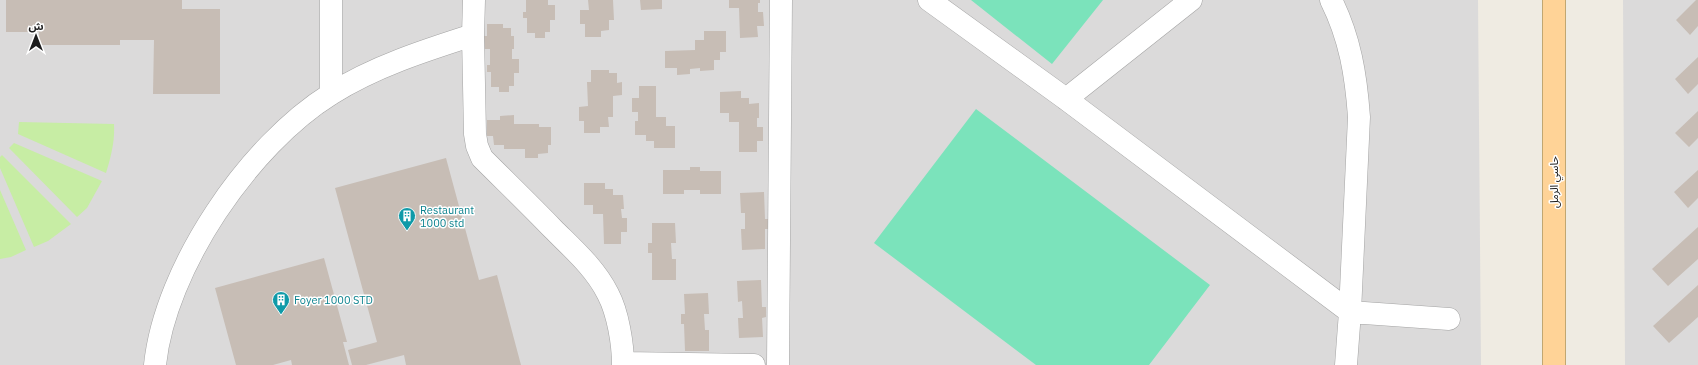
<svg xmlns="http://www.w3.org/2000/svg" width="1698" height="365" viewBox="0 0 1698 365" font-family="'IBM Plex Sans','Noto Sans Arabic',sans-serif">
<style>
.residential{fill:#dbdada}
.grass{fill:#c7eda4}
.pitch{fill:#7be3bb}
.building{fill:#c7bdb5}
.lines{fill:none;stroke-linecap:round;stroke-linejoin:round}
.minor-casing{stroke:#a4a4a4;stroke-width:23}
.major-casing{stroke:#966500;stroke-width:23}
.minor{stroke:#fff;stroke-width:22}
.major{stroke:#ffd397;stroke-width:22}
.labels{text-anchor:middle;stroke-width:3;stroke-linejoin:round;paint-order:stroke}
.street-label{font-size:11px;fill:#1d1d1d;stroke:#fff}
.culture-label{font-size:11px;fill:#0d838f;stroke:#fff;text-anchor:start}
</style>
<rect width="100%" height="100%" fill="#efebe2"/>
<path class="residential" d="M 0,0 L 1478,0 L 1481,365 L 0,365 Z
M 1623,0 L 1698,0 L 1698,365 L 1625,365 Z"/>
<path class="grass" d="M 19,122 L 114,124 C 115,141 111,157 106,173 L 18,134 Z
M 14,143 L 102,181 L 87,208 L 77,217 L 9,148 Z
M 2,155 L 71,224 L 48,241 L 34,247 L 0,168 L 0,157 Z
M 0,190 L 26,250 L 11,257 L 0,259 Z"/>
<path class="pitch" d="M 971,0 L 1103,0 L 1052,64 Z
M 976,109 L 1210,285 L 1149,365 L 1036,365 L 874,243 Z"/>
<path class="building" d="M 6,0 L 182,0 L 182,9 L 220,9 L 220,94 L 153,94 L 154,40 L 120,40 L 120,45 L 39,45 L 39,32 L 6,32 Z
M 526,0 L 548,0 L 548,5 L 555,5 L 555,20 L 550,20 L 550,32 L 545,32 L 545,38 L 535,38 L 535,33 L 527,33 L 527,18 L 523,18 L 523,12 L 526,12 Z
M 588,0 L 613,0 L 614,20 L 609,20 L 609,30 L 601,31 L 601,37 L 585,37 L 585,24 L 580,24 L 580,10 L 589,10 Z
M 640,0 L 662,0 L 662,9 L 641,10 Z
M 729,0 L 760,0 L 760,3 L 758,3 L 758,12 L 763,12 L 764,26 L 757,26 L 758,37 L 740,38 L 739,8 L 729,8 Z
M 1696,0 L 1698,0 L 1698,26 L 1690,35 L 1676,20 Z
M 487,24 L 503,24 L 503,28 L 511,28 L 511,36 L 514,36 L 514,49 L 512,49 L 512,59 L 519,59 L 519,73 L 514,73 L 514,86 L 509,86 L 509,92 L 499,92 L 499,87 L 491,87 L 491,72 L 487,72 L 487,65 L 490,65 L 490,49 L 481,49 L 481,36 L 487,36 Z
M 704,31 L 726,31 L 726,52 L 720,52 L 720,60 L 714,60 L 714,70 L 700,71 L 700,68 L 690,69 L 690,74 L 677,75 L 677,68 L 665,68 L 665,51 L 695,50 L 695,40 L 704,40 Z
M 1698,57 L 1698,84 L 1688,94 L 1675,79 Z
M 591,70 L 609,70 L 609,73 L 617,73 L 617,83 L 622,82 L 622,95 L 613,96 L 613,117 L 608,117 L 609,127 L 600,127 L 600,133 L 584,133 L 584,121 L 579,121 L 579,107 L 588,106 L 587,82 L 591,82 Z
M 639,86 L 656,86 L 656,117 L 666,117 L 666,126 L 675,126 L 675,148 L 654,148 L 654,141 L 646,141 L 646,135 L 635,135 L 635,121 L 638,121 L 638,112 L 632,112 L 632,98 L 639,98 Z
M 741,91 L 741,98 L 749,98 L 749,104 L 759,103 L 759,118 L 757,118 L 757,127 L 763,127 L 763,141 L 757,141 L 757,152 L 739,152 L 739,122 L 729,122 L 729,113 L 720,113 L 720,92 Z
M 1698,111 L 1698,138 L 1689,147 L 1675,133 Z
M 514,115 L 514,124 L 539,124 L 539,127 L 551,127 L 551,145 L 548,145 L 548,153 L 538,154 L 538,158 L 525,158 L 525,149 L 504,149 L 504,145 L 494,145 L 493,136 L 487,136 L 487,120 L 500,120 L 500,116 Z
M 446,158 L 479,280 L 497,275 L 521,365 L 406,365 L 404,355 L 366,365 L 352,365 L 348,350 L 377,342 L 335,188 Z
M 690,167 L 700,167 L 700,171 L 721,171 L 721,194 L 700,194 L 700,190 L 684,190 L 684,194 L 663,194 L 663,170 L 690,170 Z
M 1698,170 L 1698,198 L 1688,208 L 1674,192 Z
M 584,183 L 605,183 L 605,189 L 613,189 L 613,195 L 623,195 L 624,209 L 621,209 L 622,218 L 627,218 L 627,232 L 621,232 L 621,244 L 604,244 L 603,214 L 593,214 L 593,205 L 584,205 Z
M 764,192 L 765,219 L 769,219 L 769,229 L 765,229 L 765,249 L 742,250 L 741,229 L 745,229 L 745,213 L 741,213 L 740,193 Z
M 652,223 L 675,223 L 676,243 L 671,243 L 672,259 L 676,259 L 676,280 L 652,280 L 652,253 L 648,253 L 648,243 L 652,243 Z
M 1698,227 L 1698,259 L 1668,286 L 1652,269 Z
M 324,258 L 347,342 L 343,342 L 349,365 L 292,365 L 291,360 L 273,365 L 236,365 L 215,288 Z
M 761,280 L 762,307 L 766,307 L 766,317 L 762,318 L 763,337 L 739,338 L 738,318 L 743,318 L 742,301 L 738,302 L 737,281 Z
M 1698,285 L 1698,317 L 1669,343 L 1653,326 Z
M 708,293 L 709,314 L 704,314 L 705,330 L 709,330 L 709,351 L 685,351 L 684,324 L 681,324 L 681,314 L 685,314 L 684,294 Z"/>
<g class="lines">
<defs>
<path id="minor" d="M 474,0 L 473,35 L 475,134 L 477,146 L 482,158 C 506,182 530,205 553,229 C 573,249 595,268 608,294 C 618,313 623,344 623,365
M 929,0 L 1066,99 L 1350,312 L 1449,319
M 1331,0 C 1350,38 1356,75 1359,117 L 1350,312 L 1346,365
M 331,94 L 331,0
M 1066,99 L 1191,0
M 624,363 L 754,365
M 155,365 C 165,268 249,145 331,94 C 373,67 426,50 473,35
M 778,365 L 781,0"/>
<path id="major" d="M 1554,365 L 1554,0"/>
</defs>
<use href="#minor" class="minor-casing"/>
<use href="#major" class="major-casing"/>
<use href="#minor" class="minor"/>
<use href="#major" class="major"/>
</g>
<defs>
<symbol id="building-pin" viewBox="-11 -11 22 30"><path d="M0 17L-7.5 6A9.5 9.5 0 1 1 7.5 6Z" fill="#0f9aa8" stroke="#fff"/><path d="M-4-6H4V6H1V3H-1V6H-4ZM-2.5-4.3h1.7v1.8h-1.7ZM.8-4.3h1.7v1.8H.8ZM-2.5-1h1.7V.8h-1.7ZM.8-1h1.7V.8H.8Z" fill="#fff"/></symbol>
</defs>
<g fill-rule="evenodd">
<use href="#building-pin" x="397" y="206" width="20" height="27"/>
<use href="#building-pin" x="271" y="290" width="20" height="27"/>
</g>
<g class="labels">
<g class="street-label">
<text transform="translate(1554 182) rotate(-90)" y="4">حاسي الرمل</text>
</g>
<g class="culture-label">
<text x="420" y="214">Restaurant<tspan x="420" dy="13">1000 std</tspan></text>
<text x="294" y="304">Foyer 1000 STD</text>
</g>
</g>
<g transform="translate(36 36)" stroke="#ffffff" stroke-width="3" paint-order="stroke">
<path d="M0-3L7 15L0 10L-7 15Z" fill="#1d1d1d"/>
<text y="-6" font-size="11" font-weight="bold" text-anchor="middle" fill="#1d1d1d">ش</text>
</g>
</svg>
